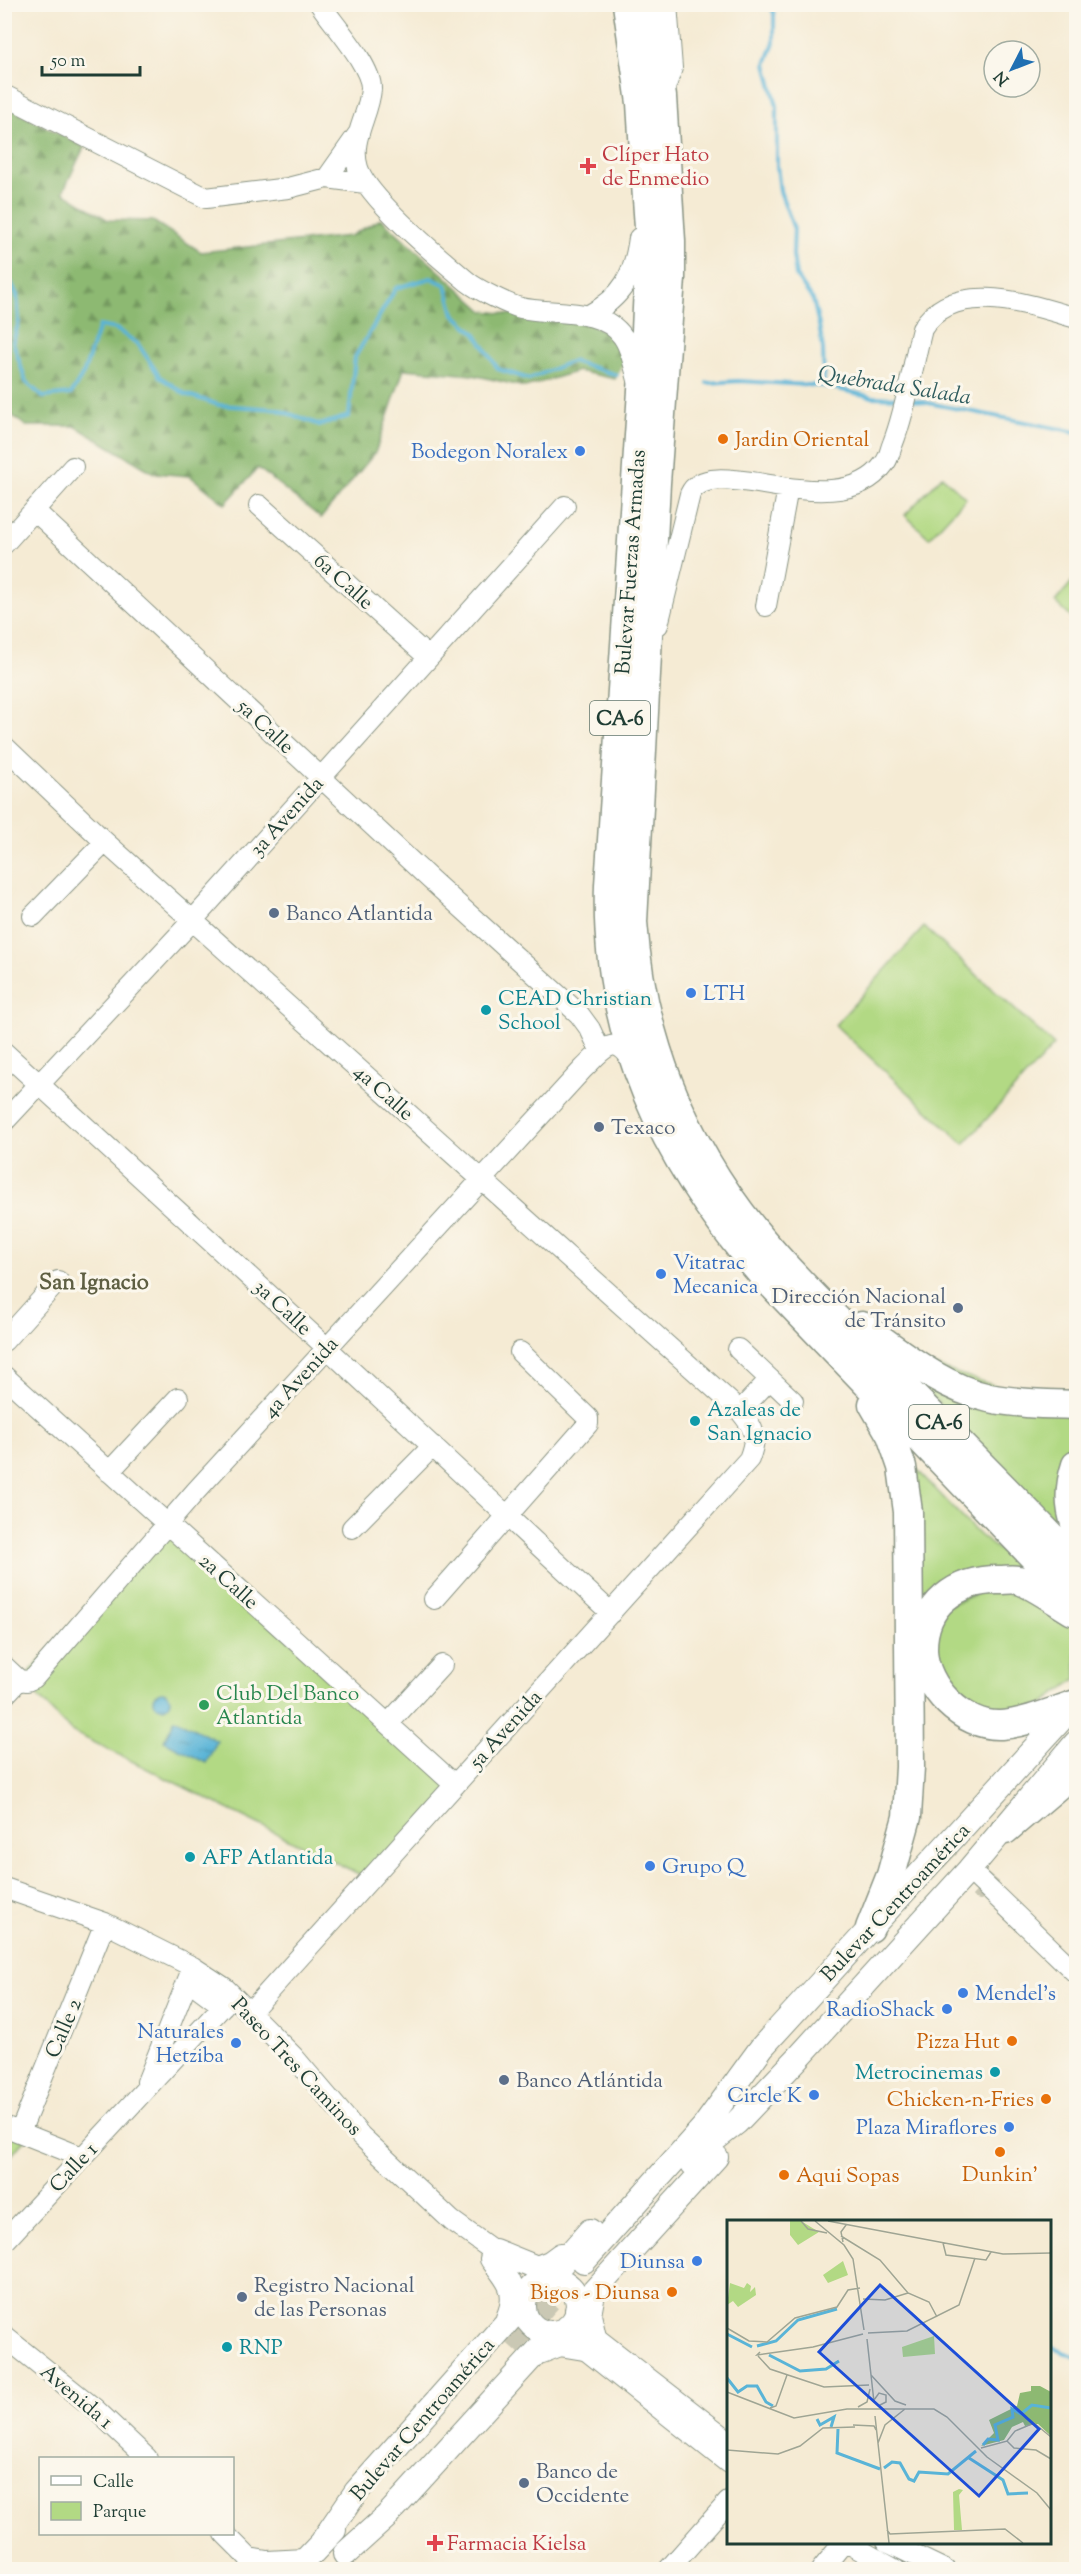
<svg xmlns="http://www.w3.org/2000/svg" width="1081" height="2574" viewBox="0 0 1081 2574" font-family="'Sorts Mill Goudy',serif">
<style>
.green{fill:#b2d984;stroke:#688b5c;stroke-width:1.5}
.forest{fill:url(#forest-firs);stroke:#567b53;stroke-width:1.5}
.water{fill:url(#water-ripples);stroke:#3c7886;stroke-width:1.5}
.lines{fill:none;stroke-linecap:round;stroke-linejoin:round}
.stream{stroke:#59b4d7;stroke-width:4}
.minor-tunnel{stroke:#cac8b4;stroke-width:20;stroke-dasharray:20 10;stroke-linecap:butt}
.major-tunnel{stroke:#cac8b4;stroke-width:24;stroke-dasharray:24 12;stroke-linecap:butt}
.minor-casing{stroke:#8a9484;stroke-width:22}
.major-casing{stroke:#8a9484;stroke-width:26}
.highway-casing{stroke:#8a9484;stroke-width:31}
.minor{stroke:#fff;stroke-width:20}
.major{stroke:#fff;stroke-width:24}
.highway{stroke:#fff;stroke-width:28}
.health-dot{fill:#e0444e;stroke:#fbf7ec;stroke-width:2}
.food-dot{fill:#e8710a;stroke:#fbf7ec;stroke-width:2}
.shop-dot{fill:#3f7fe0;stroke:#fbf7ec;stroke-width:2}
.service-dot{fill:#5c6f8a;stroke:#fbf7ec;stroke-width:2}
.culture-dot{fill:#0f9aa8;stroke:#fbf7ec;stroke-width:2}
.leisure-dot{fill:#2e9e5b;stroke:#fbf7ec;stroke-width:2}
.labels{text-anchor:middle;stroke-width:6;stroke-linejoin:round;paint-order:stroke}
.shield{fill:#fbf7ec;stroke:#61756b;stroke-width:1.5}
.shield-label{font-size:20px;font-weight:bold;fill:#1f3d34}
.health-label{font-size:21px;fill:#be3a42;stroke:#fbf7ec;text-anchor:start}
.food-label{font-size:21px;fill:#c56008;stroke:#fbf7ec;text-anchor:end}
.shop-label{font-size:21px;fill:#366cbe;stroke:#fbf7ec;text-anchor:end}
.street-label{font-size:21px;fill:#1f3d34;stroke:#fbf7ec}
.service-label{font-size:21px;fill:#4e5e75;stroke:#fbf7ec;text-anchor:start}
.culture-label{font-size:21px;fill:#0d838f;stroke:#fbf7ec;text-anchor:start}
.leisure-label{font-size:21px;fill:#27864d;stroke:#fbf7ec;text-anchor:start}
.water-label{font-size:22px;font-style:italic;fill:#2e5b5d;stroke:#fbf7ec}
.neighbourhood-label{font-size:22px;font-weight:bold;fill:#5e5f43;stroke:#fbf7ec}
.inset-river{fill:none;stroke:#59b4d7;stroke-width:3}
.inset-road{fill:none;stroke:#9fa594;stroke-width:1.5}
.view{fill:#1d4ed8;fill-opacity:0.15;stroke:#1d4ed8;stroke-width:3}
.inset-edge{fill:none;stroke:#1f3d34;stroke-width:3}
</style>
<defs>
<pattern id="forest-firs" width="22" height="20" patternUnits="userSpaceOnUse" patternTransform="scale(1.5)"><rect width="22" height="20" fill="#8db972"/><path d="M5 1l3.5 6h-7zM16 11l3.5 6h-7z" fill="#73985e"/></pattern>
<pattern id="water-ripples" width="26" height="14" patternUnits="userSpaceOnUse" patternTransform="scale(1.5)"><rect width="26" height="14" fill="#59b4d7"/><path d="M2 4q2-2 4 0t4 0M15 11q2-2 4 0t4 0" fill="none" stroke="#4994af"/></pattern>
</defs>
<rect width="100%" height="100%" fill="#fbf7ec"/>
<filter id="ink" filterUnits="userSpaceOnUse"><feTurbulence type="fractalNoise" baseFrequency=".0167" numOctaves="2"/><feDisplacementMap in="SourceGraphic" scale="12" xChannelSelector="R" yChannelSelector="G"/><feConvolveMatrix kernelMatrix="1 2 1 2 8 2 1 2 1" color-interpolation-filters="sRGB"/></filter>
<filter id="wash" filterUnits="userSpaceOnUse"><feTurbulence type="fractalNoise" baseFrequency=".008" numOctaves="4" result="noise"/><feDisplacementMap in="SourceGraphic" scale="24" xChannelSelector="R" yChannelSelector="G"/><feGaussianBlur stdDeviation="1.35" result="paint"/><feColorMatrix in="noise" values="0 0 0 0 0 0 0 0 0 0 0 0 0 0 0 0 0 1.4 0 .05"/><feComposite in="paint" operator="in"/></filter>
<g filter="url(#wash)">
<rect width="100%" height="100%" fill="#f5ebd4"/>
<path class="green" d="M 942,476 L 966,498 L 929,538 L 905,515 Z
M 1076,577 L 1076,622 L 1055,602 Z
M 924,927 L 1054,1045 L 964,1144 L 835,1025 Z
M 888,1351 L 1076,1412 L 1076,1449 L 1065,1471 L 1076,1537 L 1074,1543 Z
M 907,1459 L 979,1535 L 1027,1571 L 1011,1574 L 949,1605 L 996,1586 L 1057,1611 L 1076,1626 L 1076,1679 L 1042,1704 L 991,1719 L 930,1675 Z
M 165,1528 L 452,1787 L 369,1879 L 71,1731 L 22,1680 Z
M 5,2131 L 25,2139 L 5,2163 Z"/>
<path class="forest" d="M 4,105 L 84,147 L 63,192 L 108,220 L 153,221 L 201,252 L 350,236 L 381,219 L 484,311 L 588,323 L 617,338 L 625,361 L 615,379 L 578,371 L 525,387 L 473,375 L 404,369 L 375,453 L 321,518 L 258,468 L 225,504 L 190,476 L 154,473 L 75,426 L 26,426 L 5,410 Z"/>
<path class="water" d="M154 1700a8 8 0 1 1 16 0a8 8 0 1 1-16 0Z
M 175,1719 L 217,1741 L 206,1763 L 164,1741 Z"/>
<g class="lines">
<path class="stream" d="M 770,4 L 774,14 L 774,42 L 766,64 L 777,106 L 777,166 L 780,191 L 794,229 L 793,255 L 796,276 L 813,300 L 819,325 L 823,349 L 824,386
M 4,276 L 9,279 L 17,295 L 19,321 L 13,342 L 26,382 L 43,397 L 71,394 L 84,372 L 99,326 L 116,329 L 138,344 L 160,377 L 185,394 L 219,405 L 276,409 L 320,425 L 349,416 L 355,357 L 396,288 L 431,278 L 446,285 L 454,314 L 476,334 L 498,369 L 529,379 L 572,361 L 617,375
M 707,383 L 739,381 L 824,386 L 873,397 L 900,398
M 913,400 L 1076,432
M 1050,2347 L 1076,2357"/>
</g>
</g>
<g filter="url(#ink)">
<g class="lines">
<path class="minor-tunnel" d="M 936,1847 L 980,1890 L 998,1868"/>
<path class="major-tunnel" d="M 509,2345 L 584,2261"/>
<defs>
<path id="minor" d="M 320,4 C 333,24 372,66 371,89 C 369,116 349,140 358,168 C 368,199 442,260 468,282 C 478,290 509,305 521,308 C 551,315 602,306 623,337 C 631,348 634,366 638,380
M 664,91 L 672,68 L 667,4
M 4,95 L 206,198 L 288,188 L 327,178 L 365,183
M 327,178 L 358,134
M 589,315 C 623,297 634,275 639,238
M 259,505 L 428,657
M 35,511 L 431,880 L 579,1014 L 590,1029 L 597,1044
M 4,544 L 73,467
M 766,606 L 788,488
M 658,625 L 690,494 C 710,449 838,528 884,464 C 889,459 890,450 893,443 C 907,407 912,367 922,329 C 953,277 1031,305 1076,318
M 4,746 L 105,842 L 740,1411 C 755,1429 758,1436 749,1459 L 250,2012
M 33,916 L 105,842
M 4,1052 L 326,1347 L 611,1613
M 4,1122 L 193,920 L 565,506
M 4,1341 L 58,1281
M 738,1349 L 793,1401
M 4,1376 L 455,1785
M 740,1411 L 770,1379
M 109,1472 L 178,1398
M 352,1528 L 433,1446
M 434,1599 L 588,1424 L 588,1418 L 520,1352
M 4,1666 L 19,1680
M 19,1680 L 27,1681 L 34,1678 L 195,1492 L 583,1069 C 603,1050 614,1031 633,1062
M 4,1696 L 19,1680
M 388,1724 L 442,1665
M 969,1870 L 1076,1973
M 4,1888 L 105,1923 L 193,1967 L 225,1988 L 293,2056 L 361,2136 L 452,2221 L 505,2259
M 188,1980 L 223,2006
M 147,2082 L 193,1967
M 4,2126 L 82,2157
M 20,2132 L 105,1923
M 4,2242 L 232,1996
M 573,2320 L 728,2440
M 4,2336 L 94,2408 L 147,2458
M 573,2340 L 728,2463
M 225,2534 L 249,2558 L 252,2568
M 846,2542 L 896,2570
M 887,2542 L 945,2570
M 249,2558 L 267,2561 L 305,2559
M 668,2570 L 728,2502
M 821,2570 L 844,2542"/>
<path id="major" d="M 693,2164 L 714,2140 L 737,2122 L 798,2058 L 969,1870 L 1076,1743
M 495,2251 L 537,2268 L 550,2263 L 561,2255
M 492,2259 C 508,2279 520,2291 508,2318
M 584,2261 L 703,2128 L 762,2047 L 1076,1703
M524 2306a27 27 0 1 1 54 0a27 27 0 1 1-54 0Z
M 547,2280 L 590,2231
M 593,2293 L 589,2315 L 594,2337
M 577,2310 L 716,2157
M 542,2351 L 560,2344 L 584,2348
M 324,2539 L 356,2492 L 524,2303
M 345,2554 L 386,2517 L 554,2333
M 296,2570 L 334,2530"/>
<path id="highway" d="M 627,4 L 641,103 L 646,184 L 650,242 L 646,331 L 609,885 C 604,1036 664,1160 760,1272 L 1076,1601
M 649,4 L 662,97 L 671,241 L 671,278 L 656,483 L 633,922 C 641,1036 682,1141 754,1230 C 793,1278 839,1321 882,1365 C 947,1430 1012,1496 1076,1562
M 862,1326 C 902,1354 941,1387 989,1398 C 1018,1404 1048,1404 1076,1405
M 1076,1465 C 1069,1486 1068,1505 1076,1526
M 1073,1611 C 1059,1603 1031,1583 1018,1580 C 1012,1579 1005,1580 1000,1580 C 957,1579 922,1604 923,1650 C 924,1687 963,1727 1001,1725 C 1026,1723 1052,1712 1076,1704
M 1005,1830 L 1076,1770
M 870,1928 L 891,1875 L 907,1817 L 910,1767 L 908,1512 L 902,1467 L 891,1435 L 873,1404"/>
</defs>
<use href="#minor" class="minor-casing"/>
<use href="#major" class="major-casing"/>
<use href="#highway" class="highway-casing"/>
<use href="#minor" class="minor"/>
<use href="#major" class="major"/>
<use href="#highway" class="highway"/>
</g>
</g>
<g class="health-dot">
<path d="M585 157h6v6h6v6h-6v6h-6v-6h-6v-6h6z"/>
<path d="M432 2534h6v6h6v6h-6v6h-6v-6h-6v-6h6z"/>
</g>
<g class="food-dot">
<circle cx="723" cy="439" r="6"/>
<circle cx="1012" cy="2041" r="6"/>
<circle cx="1046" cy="2099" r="6"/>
<circle cx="1000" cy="2152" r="6"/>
<circle cx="784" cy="2175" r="6"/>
<circle cx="672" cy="2292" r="6"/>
</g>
<g class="shop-dot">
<circle cx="580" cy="451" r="6"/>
<circle cx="691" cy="993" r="6"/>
<circle cx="661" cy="1274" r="6"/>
<circle cx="650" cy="1866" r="6"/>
<circle cx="963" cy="1993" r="6"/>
<circle cx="947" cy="2009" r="6"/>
<circle cx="236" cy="2043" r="6"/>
<circle cx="814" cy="2095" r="6"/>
<circle cx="1009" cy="2127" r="6"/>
<circle cx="697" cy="2261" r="6"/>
</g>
<g class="service-dot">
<circle cx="274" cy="913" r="6"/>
<circle cx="599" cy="1127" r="6"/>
<circle cx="958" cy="1308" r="6"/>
<circle cx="504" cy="2080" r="6"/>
<circle cx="242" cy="2297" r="6"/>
<circle cx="524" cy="2483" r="6"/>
</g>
<g class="culture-dot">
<circle cx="486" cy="1010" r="6"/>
<circle cx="695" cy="1421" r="6"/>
<circle cx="190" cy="1857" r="6"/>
<circle cx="995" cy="2072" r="6"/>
<circle cx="227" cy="2347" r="6"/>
</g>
<circle class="leisure-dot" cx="204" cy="1705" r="6"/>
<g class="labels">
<g class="shield">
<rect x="590" y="701" width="60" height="34" rx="4.5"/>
<rect x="909" y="1405" width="60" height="34" rx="4.5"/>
</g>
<g class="shield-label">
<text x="620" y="725">CA-6</text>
<text x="939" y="1429">CA-6</text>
</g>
<g class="health-label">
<text x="602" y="161">Clíper Hato<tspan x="602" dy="24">de Enmedio</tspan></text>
<text x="447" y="2550">Farmacia Kielsa</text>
</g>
<g class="food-label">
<text x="735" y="446" text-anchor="start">Jardin Oriental</text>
<text x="1000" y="2048">Pizza Hut</text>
<text x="1034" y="2106">Chicken-n-Fries</text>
<text x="1000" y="2181" text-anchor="middle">Dunkin'</text>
<text x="796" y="2182" text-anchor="start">Aqui Sopas</text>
<text x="660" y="2299">Bigos - Diunsa</text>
</g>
<g class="shop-label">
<text x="568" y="458">Bodegon Noralex</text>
<text x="703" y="1000" text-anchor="start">LTH</text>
<text x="673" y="1269" text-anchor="start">Vitatrac<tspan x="673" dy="24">Mecanica</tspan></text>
<text x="662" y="1873" text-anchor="start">Grupo Q</text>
<text x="975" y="2000" text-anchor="start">Mendel's</text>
<text x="935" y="2016">RadioShack</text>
<text x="224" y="2038">Naturales<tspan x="224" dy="24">Hetziba</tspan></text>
<text x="802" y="2102">Circle K</text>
<text x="997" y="2134">Plaza Miraflores</text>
<text x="685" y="2268">Diunsa</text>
</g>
<g class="street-label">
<text transform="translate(630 562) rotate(-86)" y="7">Bulevar Fuerzas Armadas</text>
<text transform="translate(344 581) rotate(42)" y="7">6a Calle</text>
<text transform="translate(266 726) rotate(43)" y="7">5a Calle</text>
<text transform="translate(286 816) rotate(-48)" y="7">3a Avenida</text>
<text transform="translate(384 1092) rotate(42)" y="7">4a Calle</text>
<text transform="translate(283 1307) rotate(43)" y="7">3a Calle</text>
<text transform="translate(300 1377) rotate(-48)" y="7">4a Avenida</text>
<text transform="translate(229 1581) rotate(42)" y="7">2a Calle</text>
<text transform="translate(505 1729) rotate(-48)" y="7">5a Avenida</text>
<text transform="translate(895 1902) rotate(-47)" y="7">Bulevar Centroamérica</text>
<text transform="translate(63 2028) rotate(-67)" y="7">Calle 2</text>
<text transform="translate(297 2066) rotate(47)" y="7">Paseo Tres Caminos</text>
<text transform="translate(73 2167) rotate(-47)" y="7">Calle 1</text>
<text transform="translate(77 2396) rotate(40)" y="7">Avenida 1</text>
<text transform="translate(422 2419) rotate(-49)" y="7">Bulevar Centroamérica</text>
</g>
<g class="service-label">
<text x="286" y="920">Banco Atlantida</text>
<text x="611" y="1134">Texaco</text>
<text x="946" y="1303" text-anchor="end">Dirección Nacional<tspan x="946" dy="24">de Tránsito</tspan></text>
<text x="516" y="2087">Banco Atlántida</text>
<text x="254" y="2292">Registro Nacional<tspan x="254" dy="24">de las Personas</tspan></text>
<text x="536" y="2478">Banco de<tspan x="536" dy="24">Occidente</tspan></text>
</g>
<g class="culture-label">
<text x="498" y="1005">CEAD Christian<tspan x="498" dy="24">School</tspan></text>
<text x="707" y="1416">Azaleas de<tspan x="707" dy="24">San Ignacio</tspan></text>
<text x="202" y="1864">AFP Atlantida</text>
<text x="983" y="2079" text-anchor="end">Metrocinemas</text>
<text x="239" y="2354">RNP</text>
</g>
<g class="leisure-label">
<text x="216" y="1700">Club Del Banco<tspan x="216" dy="24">Atlantida</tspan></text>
</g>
<g class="water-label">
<text transform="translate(895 384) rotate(9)" y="8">Quebrada Salada</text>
</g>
<g class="neighbourhood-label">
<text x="94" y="1289">San Ignacio</text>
</g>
</g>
<g transform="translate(727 2220)">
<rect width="324" height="324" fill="#f5ebd4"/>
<path d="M 63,1 L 74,1 L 92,12 L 71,25 L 63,15 ZM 116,41 L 121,55 L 101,63 L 96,55 ZM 3,63 L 17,68 L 20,63 L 24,66 L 23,72 L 28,67 L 29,75 L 11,87 L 6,81 L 0,85 ZM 207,116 L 208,134 L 176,137 L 175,127 ZM 232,269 L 236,270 L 232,275 L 235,310 L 227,310 L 226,272 Z" fill="#b2d984"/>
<path d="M 304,166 L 313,166 L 324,172 L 324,216 L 311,204 L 298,206 L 296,202 L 285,207 L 277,220 L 254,226 L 267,213 L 262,200 L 290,186 L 293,173 L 304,171 Z" fill="#8db972"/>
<path class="inset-river" d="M 0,114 L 25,127M 30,126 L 49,121 L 71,100 L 110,89M 42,135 L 73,151 L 99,149 L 112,141M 0,158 L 11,172 L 20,166 L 30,166 L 39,182 L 46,186M 90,199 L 93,205 L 107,197 L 104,207M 111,209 L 110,233 L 153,249M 256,225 L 261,219 L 271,220 L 268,205 L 286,197 L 285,189 L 294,194 L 305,185 L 324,188M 242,238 L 276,260 L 281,274 L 301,273M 157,248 L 165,242 L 173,243 L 182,259 L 187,261 L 192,252 L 221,254 L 249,231"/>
<path class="inset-road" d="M 74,1 L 81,9 L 100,13M 88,1 L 117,25 L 126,39 L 137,110M 101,1 L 276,34 L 324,33M 114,16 L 153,40 L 181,73 L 202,82 L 210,97M 116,22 L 114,12 L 119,5M 216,23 L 219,35 L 259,40 L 264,32M 136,79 L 158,80 L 181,73M 0,108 L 22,121 L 40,122 L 68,98 L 110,87 L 121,70 L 133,68M 141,113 L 180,111 L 232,85 L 248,38M 140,119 L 147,182M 33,132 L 30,135 L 86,127 L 136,114M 31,136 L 43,149 L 97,167 L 142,165M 144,155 L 168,181 L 179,185M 0,172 L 67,198 L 120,189 L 207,189 L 220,197 L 260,237 L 310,273 L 324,290M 147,180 L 152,173 L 159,175 L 159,182 L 151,186M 131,187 L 140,182 L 143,169M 43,188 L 49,186 L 60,155M 148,196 L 162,323M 126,205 L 147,206 L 149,210M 280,221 L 288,211 L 307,203 L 324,217M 151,223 L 158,205 L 178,189M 254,228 L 280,221 L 287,228 L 309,230 L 324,239M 0,230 L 51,234 L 73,226 L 96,208 L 128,207M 160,310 L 163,314 L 278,309 L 296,323"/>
<path class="view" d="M 153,65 L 312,209 L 252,276 L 92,132 Z"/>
<rect width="324" height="324" class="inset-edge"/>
</g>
<rect width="1081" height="2574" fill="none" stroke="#fbf7ec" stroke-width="24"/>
<rect x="39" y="2457" width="195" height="78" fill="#fbf7ec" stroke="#a3ada2" stroke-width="1.5"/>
<rect x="51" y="2476" width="30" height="9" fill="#ffffff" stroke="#a3ada2" stroke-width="1.5"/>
<text x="93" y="2487" font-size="18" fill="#1f3d34">Calle</text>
<rect x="51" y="2502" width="30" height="18" fill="#b2d984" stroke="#a3ada2" stroke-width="1.5"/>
<text x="93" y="2517" font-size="18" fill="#1f3d34">Parque</text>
<g transform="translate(1012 69) rotate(228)"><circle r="28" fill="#fbf7ec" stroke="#a3ada2" stroke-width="1.5"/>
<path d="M0-4.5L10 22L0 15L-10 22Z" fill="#1f6fb2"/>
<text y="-9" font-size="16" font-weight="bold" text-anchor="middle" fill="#1f3d34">N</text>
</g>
<path d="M42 66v9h98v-9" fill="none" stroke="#1f3d34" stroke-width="3"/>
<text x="51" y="66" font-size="18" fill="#1f3d34" stroke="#fbf7ec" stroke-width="4.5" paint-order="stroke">50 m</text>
</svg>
